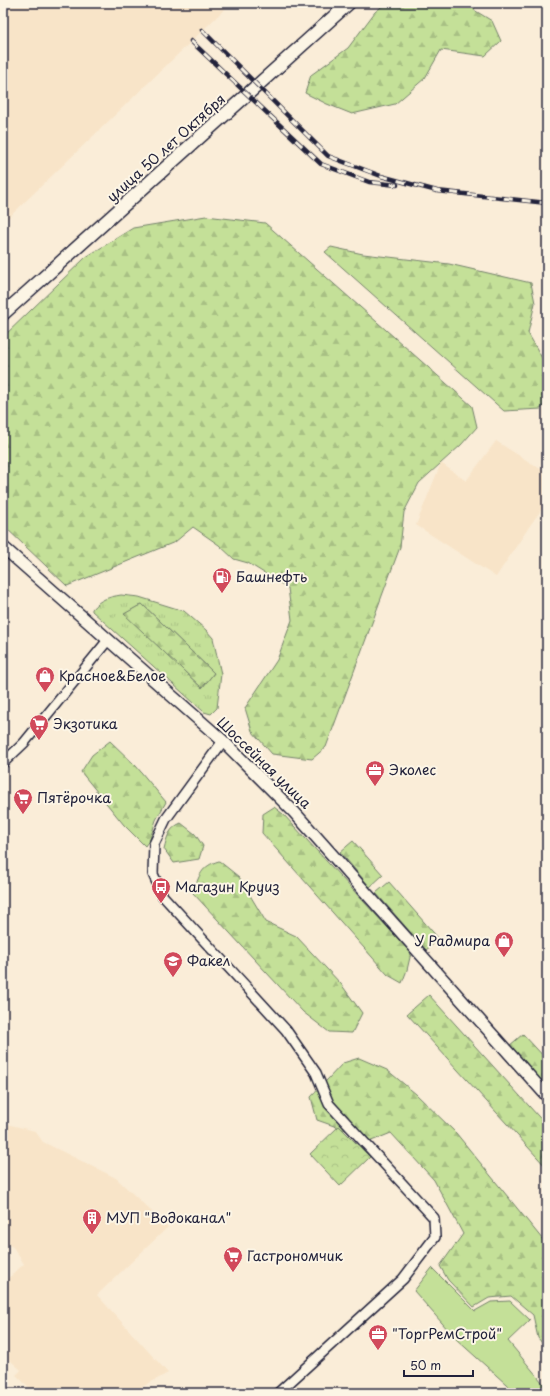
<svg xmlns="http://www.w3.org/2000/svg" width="550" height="1396" viewBox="0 0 550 1396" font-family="'Playpen Sans',sans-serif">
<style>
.built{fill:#f8e4c8}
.grass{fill:url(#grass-tufts);stroke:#73816a;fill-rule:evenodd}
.forest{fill:url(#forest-firs);stroke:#73816a}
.park{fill:url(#park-crowns);stroke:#73816a}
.garden{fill:#c4e098;stroke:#73816a}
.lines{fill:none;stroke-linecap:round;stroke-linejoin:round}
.minor-casing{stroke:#22223b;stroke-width:12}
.tertiary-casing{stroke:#22223b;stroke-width:14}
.secondary-casing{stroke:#22223b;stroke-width:15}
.minor{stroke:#fcf5e5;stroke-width:9}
.tertiary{stroke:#fcf5e5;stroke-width:11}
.secondary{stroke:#fcf5e5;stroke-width:12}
.rail-casing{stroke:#22223b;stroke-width:4.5}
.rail{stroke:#fcf5e5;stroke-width:3;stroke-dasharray:9;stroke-linecap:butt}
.labels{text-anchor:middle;stroke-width:4;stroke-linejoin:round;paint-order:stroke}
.street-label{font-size:14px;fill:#22223b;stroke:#fcf5e5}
.poi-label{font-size:14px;fill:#22223b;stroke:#fcf5e5;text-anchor:start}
</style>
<defs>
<pattern id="grass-tufts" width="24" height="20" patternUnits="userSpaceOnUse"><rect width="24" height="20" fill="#c4e098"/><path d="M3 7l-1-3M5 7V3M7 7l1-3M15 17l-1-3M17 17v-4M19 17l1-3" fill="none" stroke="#a8c084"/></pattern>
<pattern id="forest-firs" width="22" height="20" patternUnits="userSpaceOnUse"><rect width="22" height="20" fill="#c4e098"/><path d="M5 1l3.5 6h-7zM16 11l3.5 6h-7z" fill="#a8c084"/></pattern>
<pattern id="park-crowns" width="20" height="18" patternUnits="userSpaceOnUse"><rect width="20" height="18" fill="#c4e098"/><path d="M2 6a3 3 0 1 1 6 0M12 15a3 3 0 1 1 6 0" fill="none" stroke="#a8c084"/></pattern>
</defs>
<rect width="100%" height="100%" fill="#faedd8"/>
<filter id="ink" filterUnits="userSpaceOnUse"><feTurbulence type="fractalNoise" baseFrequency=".025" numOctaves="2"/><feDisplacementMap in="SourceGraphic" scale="8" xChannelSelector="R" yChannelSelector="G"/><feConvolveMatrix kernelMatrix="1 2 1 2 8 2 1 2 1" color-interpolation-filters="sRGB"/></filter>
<g filter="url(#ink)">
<path class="built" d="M 3,3 L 231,3 L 3,223 Z
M 496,441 L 547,473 L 547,502 L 531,524 L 496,577 L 416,525 L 441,463 L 466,481 Z
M 3,1123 L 35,1131 L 43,1142 L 116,1178 L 168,1227 L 97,1295 L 168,1373 L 131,1393 L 35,1393 L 16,1375 L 21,1370 L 3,1354 L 3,1283 L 24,1264 L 13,1247 L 3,1242 Z"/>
<path class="grass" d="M 121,595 L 139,597 L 184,611 L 206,630 L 213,638 L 221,674 L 217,708 L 211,714 L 204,712 L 92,611 L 92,609 C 100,599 109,597 121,595 ZM 142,604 L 214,673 L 202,688 L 125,614 Z"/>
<path class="forest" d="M 386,3 L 475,3 L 474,10 L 492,21 L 501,41 L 485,56 L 441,50 L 425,78 L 395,104 L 352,114 L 327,104 L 305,93 L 311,75 L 348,48 L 375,12 Z
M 206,216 L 265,223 L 472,406 L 477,427 L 461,445 L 419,483 L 404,512 L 400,547 L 326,747 L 312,759 L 272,754 L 252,731 L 245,708 L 277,660 L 292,620 L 288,588 L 248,563 L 234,559 L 219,545 L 193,527 L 175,542 L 67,586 L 3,525 L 3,337 L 86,257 L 133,228 Z
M 331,247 L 363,254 L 449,264 L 531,283 L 535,303 L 528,333 L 547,367 L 547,400 L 541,409 L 504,411 L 325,252 Z
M 142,604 L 214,673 L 202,688 L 124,614 Z
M 110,741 L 136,766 L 166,802 L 156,820 L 150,839 L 145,846 L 124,825 L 81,772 L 92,755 Z
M 274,807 L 283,814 L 411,953 L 407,970 L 402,983 L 388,975 L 262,833 L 263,814 Z
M 181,823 L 195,834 L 203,846 L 199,859 L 174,863 L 164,849 C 167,837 169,828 181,823 Z
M 353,841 L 383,875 L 370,887 L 340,852 Z
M 219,861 L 239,877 L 266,922 L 296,936 L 341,984 L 362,1013 L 352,1033 L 329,1032 L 303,1012 L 193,893 C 199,876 201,866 219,861 Z
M 389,882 L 439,939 L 426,950 L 376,893 Z
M 429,995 L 547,1126 L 547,1168 L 407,1014 Z
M 523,1034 L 547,1060 L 547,1087 L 509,1046 Z
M 359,1058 L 387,1070 L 416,1094 L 456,1133 L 547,1245 L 547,1349 L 538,1338 L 533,1315 L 511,1296 L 489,1298 L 474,1307 L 448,1280 L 440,1266 L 463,1234 L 434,1180 L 391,1133 L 369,1142 L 351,1132 L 317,1120 L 311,1097 L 343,1063 Z"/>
<path class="park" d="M 339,1126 L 370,1157 L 340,1186 L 310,1154 Z"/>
<path class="garden" d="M 432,1268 L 475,1311 L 491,1302 L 510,1301 L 530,1320 L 508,1341 L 547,1388 L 547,1393 L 516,1393 L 456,1339 L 414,1291 Z"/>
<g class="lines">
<defs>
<path id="minor" d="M 223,741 L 166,819 L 154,844 L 153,874 L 163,896 L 286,1030 L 316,1073 L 329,1104 L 434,1218 L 435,1237 L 403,1279 L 278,1393
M 3,763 L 24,743 L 108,640"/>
<path id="tertiary" d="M 3,547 L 223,741 L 294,812 L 547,1096"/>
<path id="secondary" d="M 3,314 L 349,3"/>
</defs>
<use href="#minor" class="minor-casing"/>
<use href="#tertiary" class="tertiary-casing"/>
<use href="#secondary" class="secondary-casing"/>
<use href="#minor" class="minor"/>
<use href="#tertiary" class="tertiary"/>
<use href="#secondary" class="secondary"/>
<defs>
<path id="rail" d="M 202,30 L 328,156 L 381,176 L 437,191 L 547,203
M 191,41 L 321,164 L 369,182 L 397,185"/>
</defs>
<use href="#rail" class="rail-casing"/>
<use href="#rail" class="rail"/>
</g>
</g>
<defs>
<symbol id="fuel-pin" viewBox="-11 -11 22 30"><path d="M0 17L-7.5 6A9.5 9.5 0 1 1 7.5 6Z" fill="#d1495b" stroke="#fcf5e5"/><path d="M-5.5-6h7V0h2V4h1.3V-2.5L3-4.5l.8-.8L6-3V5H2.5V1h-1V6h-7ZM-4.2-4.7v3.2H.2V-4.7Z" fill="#fff"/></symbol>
<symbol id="shop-pin" viewBox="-11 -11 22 30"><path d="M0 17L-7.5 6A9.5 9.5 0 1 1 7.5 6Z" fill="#d1495b" stroke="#fcf5e5"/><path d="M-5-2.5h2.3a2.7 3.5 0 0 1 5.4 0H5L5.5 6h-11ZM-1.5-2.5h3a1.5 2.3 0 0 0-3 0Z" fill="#fff"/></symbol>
<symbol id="supermarket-pin" viewBox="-11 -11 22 30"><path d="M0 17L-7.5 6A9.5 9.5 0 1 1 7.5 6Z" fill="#d1495b" stroke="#fcf5e5"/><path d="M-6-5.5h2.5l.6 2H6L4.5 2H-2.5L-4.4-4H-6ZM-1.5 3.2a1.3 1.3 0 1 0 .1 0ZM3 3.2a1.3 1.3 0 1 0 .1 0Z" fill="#fff"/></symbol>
<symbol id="office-pin" viewBox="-11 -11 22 30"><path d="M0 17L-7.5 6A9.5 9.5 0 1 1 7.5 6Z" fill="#d1495b" stroke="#fcf5e5"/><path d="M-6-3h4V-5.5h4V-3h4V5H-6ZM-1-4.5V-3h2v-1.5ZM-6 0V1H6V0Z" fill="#fff"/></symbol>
<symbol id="bus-pin" viewBox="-11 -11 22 30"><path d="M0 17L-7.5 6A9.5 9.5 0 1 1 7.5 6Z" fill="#d1495b" stroke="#fcf5e5"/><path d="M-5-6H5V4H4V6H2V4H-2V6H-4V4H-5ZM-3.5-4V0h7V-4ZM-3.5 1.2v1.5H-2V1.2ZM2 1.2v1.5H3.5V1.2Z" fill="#fff"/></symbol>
<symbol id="school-pin" viewBox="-11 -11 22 30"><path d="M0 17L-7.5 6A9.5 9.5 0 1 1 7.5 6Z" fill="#d1495b" stroke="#fcf5e5"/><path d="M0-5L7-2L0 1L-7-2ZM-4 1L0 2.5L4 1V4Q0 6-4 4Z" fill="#fff"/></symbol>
<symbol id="building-pin" viewBox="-11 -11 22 30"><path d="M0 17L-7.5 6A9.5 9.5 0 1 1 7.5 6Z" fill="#d1495b" stroke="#fcf5e5"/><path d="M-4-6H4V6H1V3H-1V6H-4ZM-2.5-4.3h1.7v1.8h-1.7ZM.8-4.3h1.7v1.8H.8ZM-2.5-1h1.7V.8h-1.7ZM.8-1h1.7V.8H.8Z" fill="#fff"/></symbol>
</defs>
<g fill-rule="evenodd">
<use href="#fuel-pin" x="211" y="566" width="22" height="30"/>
<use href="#shop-pin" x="34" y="665" width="22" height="30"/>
<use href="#supermarket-pin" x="28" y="713" width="22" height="30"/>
<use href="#office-pin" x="364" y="759" width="22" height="30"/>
<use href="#supermarket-pin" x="12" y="787" width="22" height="30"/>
<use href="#bus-pin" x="150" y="876" width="22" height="30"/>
<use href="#shop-pin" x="493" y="930" width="22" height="30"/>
<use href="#school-pin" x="162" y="950" width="22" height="30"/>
<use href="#building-pin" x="81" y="1207" width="22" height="30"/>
<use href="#supermarket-pin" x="222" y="1245" width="22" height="30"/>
<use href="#office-pin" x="367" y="1323" width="22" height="30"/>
</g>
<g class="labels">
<g class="street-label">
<text transform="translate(166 148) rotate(-42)" y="5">улица 50 лет Октября</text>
<text transform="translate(264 763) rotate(44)" y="5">Шоссейная улица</text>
</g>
<g class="poi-label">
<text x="236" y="582">Башнефть</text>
<text x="59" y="681">Красное&amp;Белое</text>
<text x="53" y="729">Экзотика</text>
<text x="389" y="775">Эколес</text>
<text x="37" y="803">Пятёрочка</text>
<text x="175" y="892">Магазин Круиз</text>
<text x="490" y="946" text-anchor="end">У Радмира</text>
<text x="187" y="966">Факел</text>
<text x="106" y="1223">МУП "Водоканал"</text>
<text x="247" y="1261">Гастрономчик</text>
<text x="392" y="1339">"ТоргРемСтрой"</text>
</g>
</g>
<rect width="550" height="1396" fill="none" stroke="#fcf5e5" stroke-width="16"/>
<rect x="8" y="8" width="534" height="1380" fill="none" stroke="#22223b" stroke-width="1.5" filter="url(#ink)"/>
<path d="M404 1370v6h69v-6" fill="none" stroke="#22223b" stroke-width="2"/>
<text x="410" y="1370" font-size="12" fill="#22223b" stroke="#fcf5e5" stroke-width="3" paint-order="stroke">50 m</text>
</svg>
